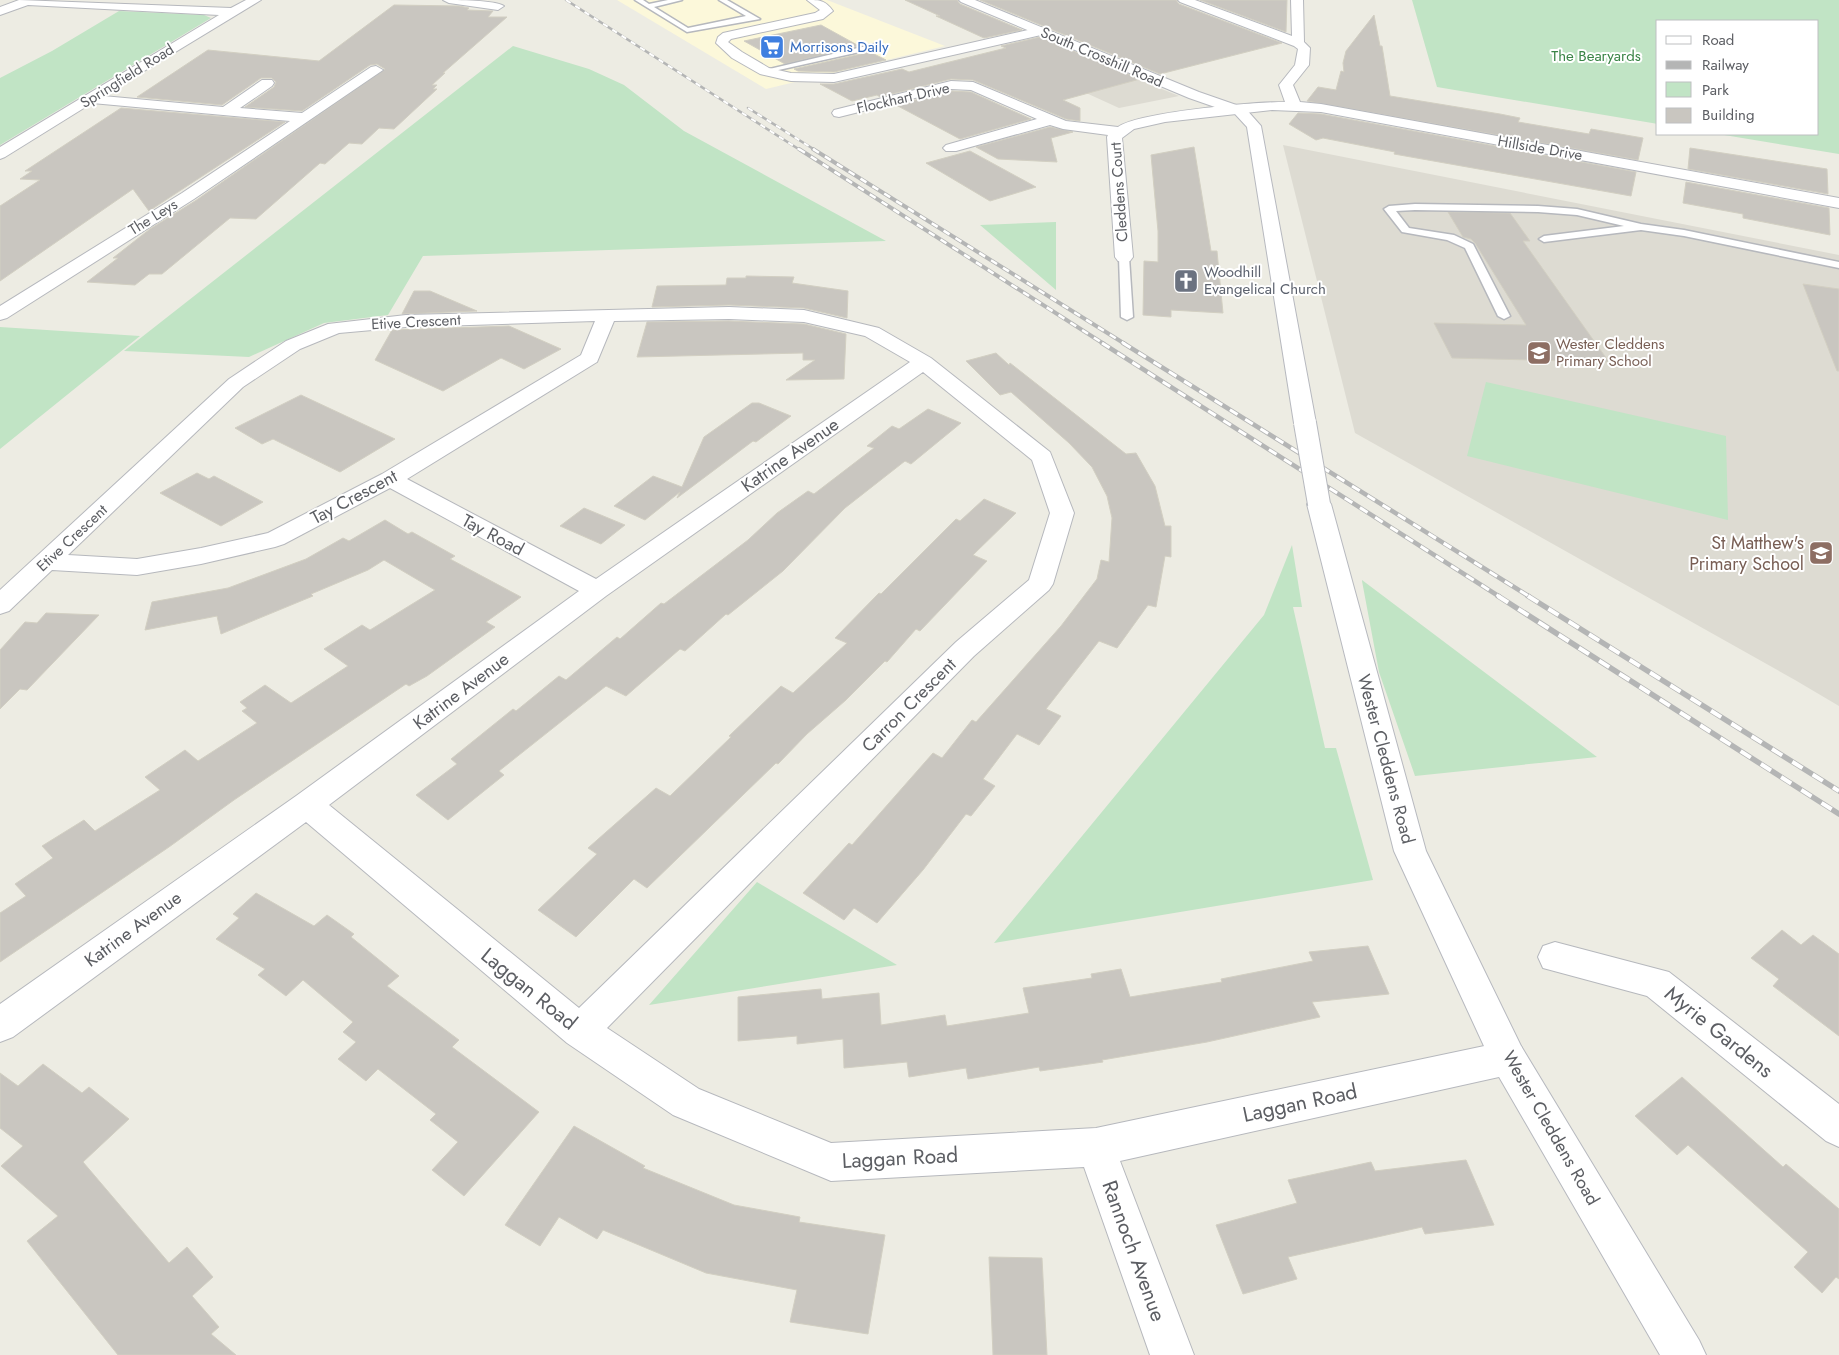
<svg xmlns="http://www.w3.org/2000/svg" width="1839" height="1355" viewBox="0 0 1839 1355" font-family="Jost,sans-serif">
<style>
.commercial{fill:#fcf8da}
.education{fill:#dddbd2}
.green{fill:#c1e4c5}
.building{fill:#c9c6c0;stroke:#d2cfc2}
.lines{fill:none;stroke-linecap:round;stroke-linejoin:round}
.lane-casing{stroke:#b6b8bd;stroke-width:3}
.street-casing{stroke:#b6b8bd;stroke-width:2}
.secondary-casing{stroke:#b7b9bf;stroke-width:2}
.lane{fill:#fff;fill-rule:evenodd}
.street{fill:#fff;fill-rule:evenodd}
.secondary{fill:#fff;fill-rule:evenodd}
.rail-far3-casing{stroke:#b4b5b5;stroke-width:2.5}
.rail-far2-casing{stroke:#b4b5b5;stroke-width:4}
.rail-far1-casing{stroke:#b4b5b5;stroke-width:4.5}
.rail-casing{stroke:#b4b5b5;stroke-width:5.5}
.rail-far3{stroke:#fff;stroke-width:2;stroke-dasharray:5.5;stroke-linecap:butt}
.rail-far2{stroke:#fff;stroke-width:2.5;stroke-dasharray:7;stroke-linecap:butt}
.rail-far1{stroke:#fff;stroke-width:3;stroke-dasharray:9;stroke-linecap:butt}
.rail{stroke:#fff;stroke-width:4;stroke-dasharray:12;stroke-linecap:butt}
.secondary-bridge-casing{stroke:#b7b9bf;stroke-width:24;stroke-linecap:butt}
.secondary-bridge{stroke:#fff;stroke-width:22}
.labels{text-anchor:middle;stroke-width:4;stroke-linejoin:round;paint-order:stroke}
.far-shop-label{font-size:15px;fill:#366cbe;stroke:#fff;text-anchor:start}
.far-park-label{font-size:15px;fill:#3a8446;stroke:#fff}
.far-street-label{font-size:15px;fill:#5c5e63;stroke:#fff}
.far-worship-label{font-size:15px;fill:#5b616d;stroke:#fff;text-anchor:start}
.far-education-label{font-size:15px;fill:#785e54;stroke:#fff;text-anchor:start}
.street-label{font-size:18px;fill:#5c5e63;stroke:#fff}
.education-label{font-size:18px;fill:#785e54;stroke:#fff;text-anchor:end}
.near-street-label{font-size:21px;fill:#5c5e63;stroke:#fff}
</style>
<rect width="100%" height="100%" fill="#edece3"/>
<path class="commercial" d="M 617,0 L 827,0 L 945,46 L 766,89 Z"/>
<path class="education" d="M 1064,49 L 1179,96 L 1119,108 L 1014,60 Z
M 1283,145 L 1839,255 L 1839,706 L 1795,680 L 1355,433 Z"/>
<path class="green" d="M 1412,0 L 1839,0 L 1839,154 L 1718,134 L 1818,134 L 1818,21 L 1658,21 L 1658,124 L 1437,87 Z
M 119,11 L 204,15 L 211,18 L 0,145 L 0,78 L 52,51 Z
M 513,46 L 589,69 L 624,85 L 684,131 L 886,241 L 423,256 L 388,315 L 324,323 L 249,357 L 124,351 Z
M 1056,222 L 1056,290 L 980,225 Z
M 0,327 L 140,336 L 0,449 Z
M 1486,382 L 1726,436 L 1728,520 L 1467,456 Z
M 1292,545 L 1302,607 L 1293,607 L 1325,748 L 1336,748 L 1373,880 L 994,943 L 1264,615 Z
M 1362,581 L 1362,580 L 1597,757 L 1415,776 L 1379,672 Z
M 757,882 L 897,965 L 649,1005 Z"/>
<path class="building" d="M 905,0 L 957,0 L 960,4 L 1022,30 L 984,38 L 936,16 L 940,16 Z
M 980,0 L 1176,0 L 1179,4 L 1282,43 L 1160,74 Z
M 1200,0 L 1287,0 L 1286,32 Z
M 394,5 L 459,6 L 469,8 L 467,10 L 493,11 L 488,17 L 507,17 L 443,73 L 445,73 L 432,85 L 437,85 L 433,89 L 437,89 L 394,129 L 379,128 L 362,144 L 349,143 L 325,164 L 320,163 L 256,219 L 230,218 L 162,274 L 149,274 L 135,285 L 87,282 L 118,258 L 113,258 L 150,229 L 195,201 L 385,69 L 377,64 L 370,65 L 302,111 L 245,107 L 274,87 L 276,82 L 272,78 L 261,78 L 222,105 L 137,97 L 208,50 L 319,61 Z
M 1374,15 L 1380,46 L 1382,46 L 1390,96 L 1500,114 L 1520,118 L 1518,122 L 1589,134 L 1591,129 L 1643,138 L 1638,160 L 1307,101 L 1318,87 L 1336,90 L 1341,71 L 1344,72 L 1343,63 L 1346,51 Z
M 821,25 L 859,46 L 785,64 L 744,41 Z
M 1040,37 L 1140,79 L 1063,100 L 1080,108 L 1080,121 L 1066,119 L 973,80 L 951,79 L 880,97 L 877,95 L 852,101 L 820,84 L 834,84 L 902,69 L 909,72 L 1006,48 L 1001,46 Z
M 870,52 L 886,60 L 834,72 L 798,71 L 794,69 Z
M 951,91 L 971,92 L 1031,119 L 960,139 L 896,105 Z
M 121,108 L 285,122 L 149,211 L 133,189 L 0,281 L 0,206 L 40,180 L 20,179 L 32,171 L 25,171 Z
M 1298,113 L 1321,114 L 1636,172 L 1631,196 L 1394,154 L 1395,152 L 1323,138 L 1316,140 L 1289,124 Z
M 1050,127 L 1073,132 L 1051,138 L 1057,162 L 998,159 L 976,147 Z
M 1194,147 L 1211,251 L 1217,251 L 1223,313 L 1171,310 L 1171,317 L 1143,315 L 1144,261 L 1158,262 L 1158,231 L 1151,155 Z
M 1690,148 L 1827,169 L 1828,194 L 1688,169 Z
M 970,151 L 1036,187 L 990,201 L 926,163 Z
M 1686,182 L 1829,208 L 1830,235 L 1743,218 L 1743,214 L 1683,203 Z
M 1448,212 L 1510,213 L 1530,241 L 1523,241 L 1609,362 L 1452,358 L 1434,323 L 1526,325 L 1475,243 L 1471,239 L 1463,237 Z
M 746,276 L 794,277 L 792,283 L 848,291 L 847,318 L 804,308 L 729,305 L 652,307 L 657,286 L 726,285 L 727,278 L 746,278 Z
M 1803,284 L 1839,289 L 1839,371 L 1837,371 Z
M 414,291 L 430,291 L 477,311 L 402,314 Z
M 729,321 L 804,324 L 846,334 L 844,379 L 786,380 L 815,360 L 803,360 L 803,353 L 637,357 L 647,322 Z
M 509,326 L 561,349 L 524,369 L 501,358 L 443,391 L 375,360 L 392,330 Z
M 996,353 L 1009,365 L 1010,363 L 1126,454 L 1136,453 L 1155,486 L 1165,526 L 1171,526 L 1171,557 L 1165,556 L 1156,607 L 1148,605 L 1117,648 L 1099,641 L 1046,709 L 1061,716 L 1039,745 L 1017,734 L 983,779 L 995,786 L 971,816 L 966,814 L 923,870 L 877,923 L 854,908 L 844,920 L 803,893 L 849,843 L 852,845 L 933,753 L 942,758 L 972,720 L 976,722 L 1061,626 L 1097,579 L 1101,560 L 1109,562 L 1112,518 L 1107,496 L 1092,467 L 1069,443 L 1011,392 L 1000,395 L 966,361 Z
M 301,395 L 395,439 L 340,472 L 273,439 L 262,444 L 235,428 Z
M 752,403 L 759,403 L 791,416 L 756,442 L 753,441 L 677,498 L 680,492 L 645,520 L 614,506 L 653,476 L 682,487 L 704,437 Z
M 928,409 L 961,423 L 911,464 L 905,461 L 845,508 L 783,571 L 728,615 L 726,614 L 685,651 L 680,649 L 626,696 L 606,686 L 499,771 L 504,775 L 448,820 L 416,795 L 457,764 L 451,759 L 513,709 L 516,711 L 559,676 L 566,680 L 617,637 L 620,639 L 661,603 L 664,604 L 748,540 L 777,513 L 808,491 L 814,494 L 874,448 L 867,446 L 892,426 L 899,429 Z
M 197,473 L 209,479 L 214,476 L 263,502 L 221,526 L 160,493 Z
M 984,499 L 1016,513 L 973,555 L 987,561 L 920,631 L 916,629 L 887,662 L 885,661 L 846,700 L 807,734 L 778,764 L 776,763 L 647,888 L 634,879 L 576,937 L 538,910 L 597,854 L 588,848 L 656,788 L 670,796 L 731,737 L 729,736 L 781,686 L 793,693 L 847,643 L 835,638 L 879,593 L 881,594 L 956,519 L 960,521 Z
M 584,508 L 625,525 L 601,544 L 560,526 Z
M 385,520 L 408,534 L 412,532 L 455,556 L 450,559 L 521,597 L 486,622 L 495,627 L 427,676 L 409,686 L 406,684 L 234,800 L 169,847 L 0,962 L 0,913 L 26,896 L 15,884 L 53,858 L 42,846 L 84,820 L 95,831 L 160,790 L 145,777 L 185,750 L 198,761 L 257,723 L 242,711 L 247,708 L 240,702 L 265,685 L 291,703 L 348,666 L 324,649 L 362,625 L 370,630 L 435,590 L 384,560 L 368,570 L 311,594 L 313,596 L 221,634 L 217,616 L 145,630 L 152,602 L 228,588 L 306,559 L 343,538 L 349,541 Z
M 46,613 L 99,615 L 27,690 L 20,689 L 0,709 L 0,650 L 25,622 L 37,623 Z
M 256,893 L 314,926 L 327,915 L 354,934 L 351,937 L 399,976 L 387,986 L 459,1040 L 452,1047 L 539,1112 L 464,1196 L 432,1170 L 458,1142 L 430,1120 L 436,1114 L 378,1069 L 366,1081 L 338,1059 L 356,1042 L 343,1032 L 353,1022 L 303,980 L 286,996 L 258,975 L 265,969 L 216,939 L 239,918 L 233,914 Z
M 1782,930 L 1801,945 L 1813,935 L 1839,954 L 1839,1036 L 1773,986 L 1779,979 L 1751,958 Z
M 1368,946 L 1389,994 L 1312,1002 L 1320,1017 L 1207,1042 L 1102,1060 L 1103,1062 L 1040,1071 L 1039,1067 L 968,1079 L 966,1068 L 909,1077 L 907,1062 L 844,1068 L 843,1039 L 797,1044 L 797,1036 L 738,1041 L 738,997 L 821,989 L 822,999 L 879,993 L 881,1025 L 945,1015 L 947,1026 L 1029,1013 L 1023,988 L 1092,978 L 1091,974 L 1121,969 L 1130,997 L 1222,982 L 1221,979 L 1313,961 L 1309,952 Z
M 43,1064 L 82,1093 L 89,1087 L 129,1119 L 83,1162 L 169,1263 L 187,1247 L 213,1277 L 192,1296 L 219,1327 L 211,1334 L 236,1355 L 118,1355 L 27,1241 L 58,1216 L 1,1166 L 23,1146 L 0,1128 L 0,1073 L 18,1086 Z
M 1682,1077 L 1783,1167 L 1786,1164 L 1839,1209 L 1839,1279 L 1836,1277 L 1822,1293 L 1794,1267 L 1808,1252 L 1688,1145 L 1677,1155 L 1635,1116 Z
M 574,1126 L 645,1166 L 643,1168 L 734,1205 L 800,1217 L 799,1222 L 885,1235 L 868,1334 L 790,1322 L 797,1290 L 706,1273 L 603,1230 L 597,1239 L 559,1217 L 540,1246 L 505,1225 Z
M 1466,1160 L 1494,1225 L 1425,1234 L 1422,1227 L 1288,1257 L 1297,1279 L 1243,1294 L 1216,1225 L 1297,1203 L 1288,1180 L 1371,1162 L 1375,1171 Z
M 989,1257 L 1042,1258 L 1047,1355 L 993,1355 Z"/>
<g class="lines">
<defs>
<path id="lane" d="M 635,0 L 643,0 L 649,4 L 668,0 L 682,0 L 654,7 L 688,28 L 746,16 L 719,0 L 727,0 L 760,19 L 687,32 Z
M 879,43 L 883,45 L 882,47 L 765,73 L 761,71 Z
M 1415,204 L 1538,206 L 1577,209 L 1641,224 L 1684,230 L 1839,262 L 1839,268 L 1684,236 L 1641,230 L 1544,242 L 1539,239 L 1544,236 L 1624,226 L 1577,215 L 1538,212 L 1415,210 L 1396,211 L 1409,228 L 1454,235 L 1473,244 L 1510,316 L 1504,319 L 1498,316 L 1465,248 L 1447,240 L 1402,232 L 1384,209 L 1389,206 Z
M 1124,254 L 1129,257 L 1133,317 L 1127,320 L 1121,317 L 1119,257 Z"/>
<path id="street" d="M 19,0 L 231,8 L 246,0 L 261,0 L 103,96 L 223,107 L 262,80 L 272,80 L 274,83 L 272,86 L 240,108 L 302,113 L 371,67 L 376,66 L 383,70 L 194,199 L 7,318 L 0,320 L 0,306 L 182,193 L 290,121 L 92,103 L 5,157 L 0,159 L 0,147 L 219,15 L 28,5 L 0,15 L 0,7 Z
M 443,0 C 457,0 495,0 504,6 L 498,10 L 449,3 Z
M 807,0 C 820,0 825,0 833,11 L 823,19 L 731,39 L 728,42 L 742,52 L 769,68 L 791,73 L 834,74 L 1041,27 L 1047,31 L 1041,35 L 834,82 L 791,81 L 760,74 L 732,58 L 716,43 L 718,37 L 723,33 L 815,13 L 820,10 Z
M 1178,0 L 1195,0 L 1292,36 L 1291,0 L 1303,0 L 1304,42 L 1310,48 L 1309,65 L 1293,85 L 1300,102 L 1321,104 L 1839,198 L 1839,208 L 1321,112 L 1272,110 L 1165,122 L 1134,129 L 1122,138 L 1133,257 L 1130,261 L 1124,262 L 1118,261 L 1115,257 L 1107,137 L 1108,135 L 1063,129 L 1050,125 L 956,151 L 946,151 L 943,148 L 946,145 L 1037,119 L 971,90 L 951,89 L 839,117 L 834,116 L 832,113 L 834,110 L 951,81 L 973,82 L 1066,121 L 1118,127 C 1139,112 1255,102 1285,102 L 1279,85 L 1295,65 L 1298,49 L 1294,46 L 1180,2 Z
M 729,307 L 804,310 L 879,328 L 931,358 L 1050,452 L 1074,513 L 1053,584 L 1049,590 L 974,656 L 607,1028 L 699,1089 L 831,1143 L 1096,1128 L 1508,1041 L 1521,1046 L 1526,1058 L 1521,1070 L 1508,1075 L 1120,1161 L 1194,1355 L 1150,1355 L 1084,1167 L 831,1181 L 673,1115 L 567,1043 L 306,822 L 13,1037 L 0,1042 L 0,1004 L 296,796 L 579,591 L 390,488 L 284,544 L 275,547 L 201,564 L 137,575 L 52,570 L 9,611 L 0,614 L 0,590 L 229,379 L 286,341 L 328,324 L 406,315 ZM 729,319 L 804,322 L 865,336 L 910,362 L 596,579 L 407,479 L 597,362 L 614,321 ZM 595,321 L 581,355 L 382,474 L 268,533 L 201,548 L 137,559 L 68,555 L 243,387 L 300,349 L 339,333 L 406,327 ZM 923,372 L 1032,460 L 1050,513 L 1029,580 L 956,642 L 579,1008 L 329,805 L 606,596 Z
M 1555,942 L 1669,972 L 1839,1104 L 1839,1147 L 1826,1141 L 1647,996 L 1543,968 L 1538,957 L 1543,946 Z"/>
<path id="secondary" d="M 959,0 L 975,0 L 1199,92 L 1245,108 L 1261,126 L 1316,423 L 1313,428 L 1305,429 L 1297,428 L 1294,423 L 1247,127 L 1235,114 L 1189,98 L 961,2 Z
M 1319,497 L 1327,499 L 1331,504 L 1426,851 L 1521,1046 L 1699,1340 L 1706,1355 L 1660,1355 L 1495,1070 L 1394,851 L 1307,504 L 1311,499 Z"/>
</defs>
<use href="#lane" class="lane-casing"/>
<use href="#street" class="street-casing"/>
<use href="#secondary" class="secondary-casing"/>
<use href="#lane" class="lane"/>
<use href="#street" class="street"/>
<use href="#secondary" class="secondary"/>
<defs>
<path id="rail-far3" d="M 566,0 L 800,150
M 748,108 L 815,150"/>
<path id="rail-far2" d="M 799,149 L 1104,344
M 813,149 L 1125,344"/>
<path id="rail-far1" d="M 1102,343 L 1500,597
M 1123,343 L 1530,597"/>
<path id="rail" d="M 1498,596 L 1839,814
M 1528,596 L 1839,791"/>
</defs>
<use href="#rail-far3" class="rail-far3-casing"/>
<use href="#rail-far2" class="rail-far2-casing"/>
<use href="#rail-far1" class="rail-far1-casing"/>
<use href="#rail" class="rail-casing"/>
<use href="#rail-far3" class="rail-far3"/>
<use href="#rail-far2" class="rail-far2"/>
<use href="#rail-far1" class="rail-far1"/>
<use href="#rail" class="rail"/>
<defs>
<path id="secondary-bridge" d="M 1305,423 L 1319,504"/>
</defs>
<use href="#secondary-bridge" class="secondary-bridge-casing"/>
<use href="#secondary-bridge" class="secondary-bridge"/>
</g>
<defs>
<symbol id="supermarket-square" viewBox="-11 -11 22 22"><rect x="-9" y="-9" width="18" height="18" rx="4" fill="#3f7fe0" stroke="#fff"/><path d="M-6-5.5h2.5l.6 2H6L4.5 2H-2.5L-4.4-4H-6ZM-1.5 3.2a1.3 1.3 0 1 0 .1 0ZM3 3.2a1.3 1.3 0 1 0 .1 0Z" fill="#fff"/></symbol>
<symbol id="church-square" viewBox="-11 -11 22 22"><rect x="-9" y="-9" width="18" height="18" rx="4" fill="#6b7280" stroke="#fff"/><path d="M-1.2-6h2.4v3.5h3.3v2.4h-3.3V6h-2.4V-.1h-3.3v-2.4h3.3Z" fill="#fff"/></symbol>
<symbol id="school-square" viewBox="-11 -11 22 22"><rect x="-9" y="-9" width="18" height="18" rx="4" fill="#8d6e63" stroke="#fff"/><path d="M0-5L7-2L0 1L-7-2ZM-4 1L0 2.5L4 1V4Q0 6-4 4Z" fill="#fff"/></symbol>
</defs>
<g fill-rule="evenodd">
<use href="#supermarket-square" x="758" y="33" width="28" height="28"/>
<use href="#church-square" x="1172" y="267" width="28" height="28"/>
<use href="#school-square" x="1525" y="339" width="28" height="28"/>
<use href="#school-square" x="1807" y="539" width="28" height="28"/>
</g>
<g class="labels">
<g class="far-shop-label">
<text x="790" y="52">Morrisons Daily</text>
</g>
<g class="far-park-label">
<text x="1596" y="61">The Bearyards</text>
</g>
<g class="far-street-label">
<text transform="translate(1102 57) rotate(23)" y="5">South Crosshill Road</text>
<text transform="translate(127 76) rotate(-32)" y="5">Springfield Road</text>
<text transform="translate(903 98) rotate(-13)" y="5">Flockhart Drive</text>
<text transform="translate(1540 148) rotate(10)" y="5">Hillside Drive</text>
<text transform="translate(1119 192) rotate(-94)" y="5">Cleddens Court</text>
<text transform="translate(153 217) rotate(-32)" y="5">The Leys</text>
<text transform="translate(416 322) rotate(-3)" y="5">Etive Crescent</text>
<text transform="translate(72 538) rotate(-43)" y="5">Etive Crescent</text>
</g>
<g class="far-worship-label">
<text x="1204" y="277">Woodhill<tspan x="1204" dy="17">Evangelical Church</tspan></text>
</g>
<g class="far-education-label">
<text x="1556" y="349">Wester Cleddens<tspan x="1556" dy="17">Primary School</tspan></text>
</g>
<g class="street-label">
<text transform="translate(790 455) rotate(-35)" y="6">Katrine Avenue</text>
<text transform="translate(354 497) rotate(-28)" y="6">Tay Crescent</text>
<text transform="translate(493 535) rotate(28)" y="6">Tay Road</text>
<text transform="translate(461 691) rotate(-37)" y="6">Katrine Avenue</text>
<text transform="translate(909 705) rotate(-45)" y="6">Carron Crescent</text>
<text transform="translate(1386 759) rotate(75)" y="6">Wester Cleddens Road</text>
<text transform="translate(133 929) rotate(-36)" y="6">Katrine Avenue</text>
<text transform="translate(1551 1128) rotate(60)" y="6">Wester Cleddens Road</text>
</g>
<g class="education-label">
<text x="1804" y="549">St Matthew's<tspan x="1804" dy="21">Primary School</tspan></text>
</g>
<g class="near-street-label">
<text transform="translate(529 989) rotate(39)" y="7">Laggan Road</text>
<text transform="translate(1719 1032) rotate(39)" y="7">Myrie Gardens</text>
<text transform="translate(1300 1103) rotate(-12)" y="7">Laggan Road</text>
<text transform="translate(900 1158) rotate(-3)" y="7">Laggan Road</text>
<text transform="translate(1134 1251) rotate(70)" y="7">Rannoch Avenue</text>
</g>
</g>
<rect x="1656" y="20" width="162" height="115" fill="#ffffff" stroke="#bebfc1"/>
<rect x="1666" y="36" width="25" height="8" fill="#ffffff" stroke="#bebfc1"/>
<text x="1702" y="45" font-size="15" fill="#5c5e63">Road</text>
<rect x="1666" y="61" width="25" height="8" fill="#b4b5b5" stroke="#bebfc1"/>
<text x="1702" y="70" font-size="15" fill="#5c5e63">Railway</text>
<rect x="1666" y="82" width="25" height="15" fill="#c1e4c5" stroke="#bebfc1"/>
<text x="1702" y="95" font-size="15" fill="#5c5e63">Park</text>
<rect x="1666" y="108" width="25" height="15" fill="#c9c6c0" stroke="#bebfc1"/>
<text x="1702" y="120" font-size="15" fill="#5c5e63">Building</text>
</svg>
